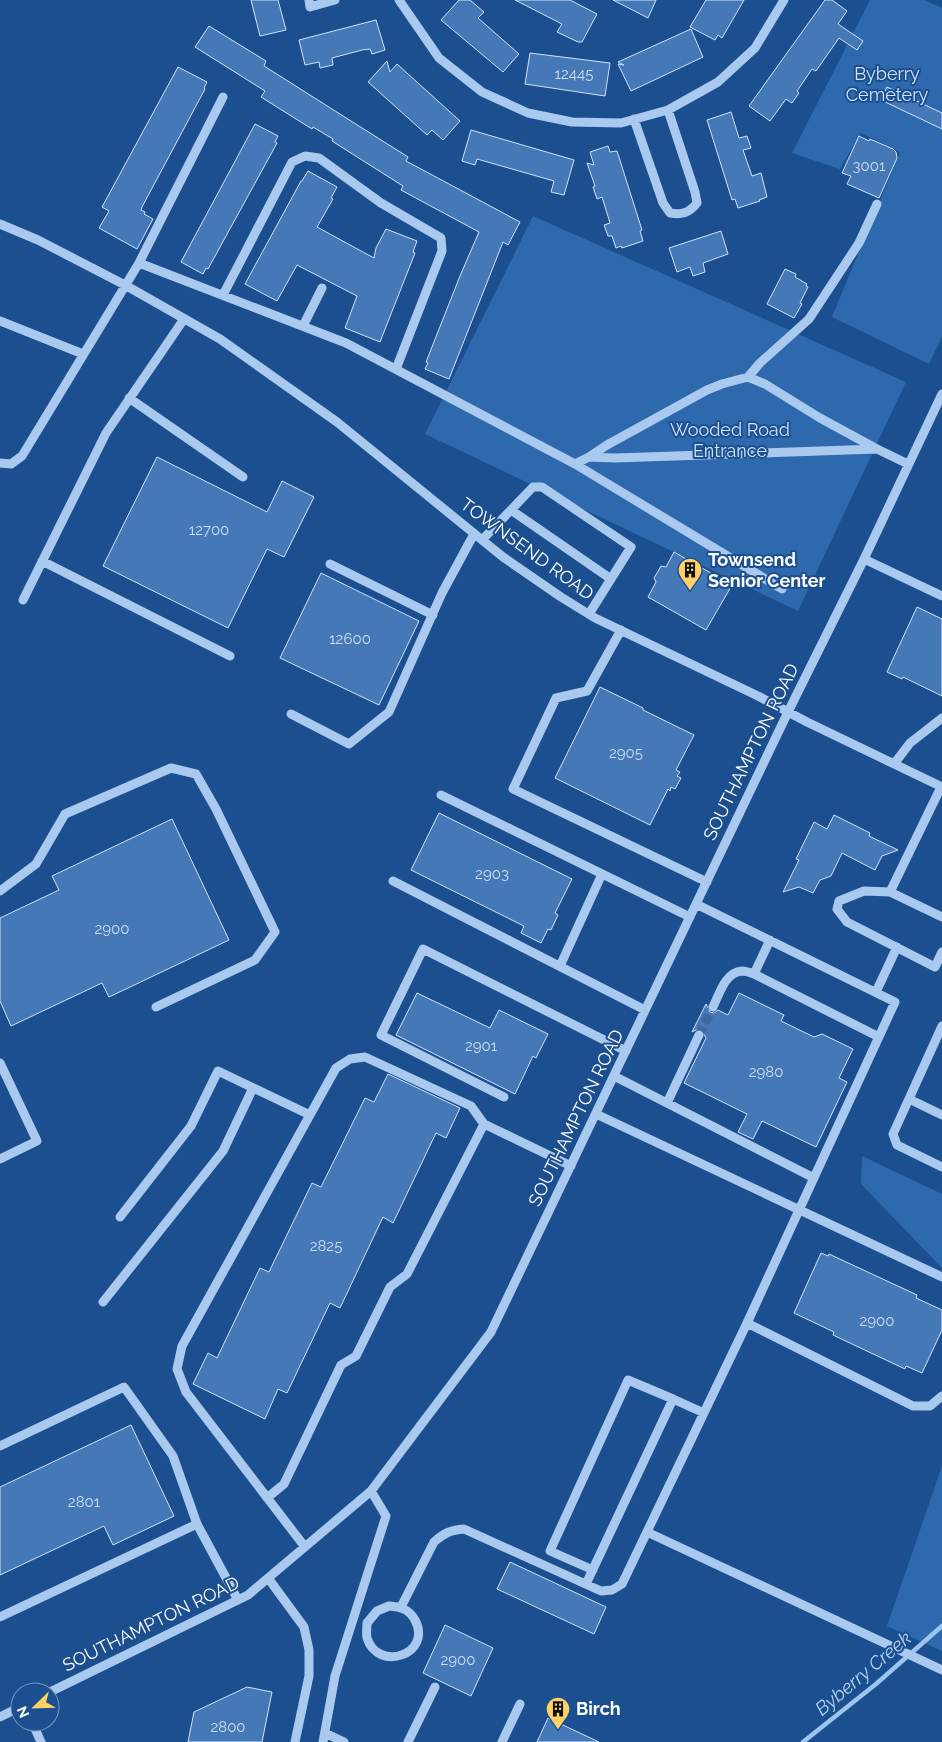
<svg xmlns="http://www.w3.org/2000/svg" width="942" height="1742" viewBox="0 0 942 1742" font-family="Raleway,sans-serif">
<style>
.green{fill:#2e69ad}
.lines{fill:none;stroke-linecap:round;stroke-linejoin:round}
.stream{stroke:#9cc4f0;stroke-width:4.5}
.building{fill:#4478b7;stroke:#cfe3fa}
.minor-tunnel{stroke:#3d69a0;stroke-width:9;stroke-dasharray:9 4.5;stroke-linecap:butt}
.minor{stroke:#a9c9ee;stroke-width:9}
.labels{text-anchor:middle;stroke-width:4;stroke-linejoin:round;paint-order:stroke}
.number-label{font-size:15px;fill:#d0dded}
.park-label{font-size:18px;fill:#cfe3fa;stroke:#1b4f8f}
.street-label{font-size:18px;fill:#fff;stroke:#1b4f8f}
.poi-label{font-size:18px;font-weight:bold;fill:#fff;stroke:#1b4f8f;text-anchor:start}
.water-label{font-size:19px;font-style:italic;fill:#b5d3f5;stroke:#1b4f8f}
</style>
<rect width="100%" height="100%" fill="#1b4f8f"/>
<path class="green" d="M 870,0 L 924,0 L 942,8 L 942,337 L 929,364 L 832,317 L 900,152 L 861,133 L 840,169 L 792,153 Z
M 533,216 L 906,382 L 798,611 L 425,434 Z
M 862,1156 L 942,1194 L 942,1268 L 861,1184 Z
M 942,1466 L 942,1651 L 887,1626 Z"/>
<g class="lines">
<path class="stream" d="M 803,1742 L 876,1684 L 942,1626"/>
</g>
<path class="building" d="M 251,0 L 278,0 L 286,30 L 260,36 Z
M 459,0 L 470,0 L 484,12 L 478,18 L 519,54 L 503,72 L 441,20 Z
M 515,0 L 570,0 L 597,14 L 582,42 L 578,42 L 557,32 L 562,24 Z
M 613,0 L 656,0 L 648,18 Z
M 706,0 L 744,0 L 722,38 L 718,35 L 715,40 L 690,27 Z
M 825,0 L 832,0 L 847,11 L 838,24 L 863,41 L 857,50 L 839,38 L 816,71 L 812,69 L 797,91 L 799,93 L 792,103 L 786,99 L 770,121 L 749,106 Z
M 376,20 L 385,50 L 372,54 L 370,49 L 362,50 L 332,58 L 333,65 L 320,68 L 319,62 L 305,65 L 299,40 Z
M 209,26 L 266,61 L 264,66 L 408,157 L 406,161 L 520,222 L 508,245 L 503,242 L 449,379 L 425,369 L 428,363 L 426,362 L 460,276 L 479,232 L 401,190 L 403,186 L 332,141 L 333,139 L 313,127 L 312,129 L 261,97 L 265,91 L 195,47 Z
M 691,29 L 703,57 L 631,91 L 618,64 L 624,65 L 618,62 Z
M 530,53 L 610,63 L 605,96 L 525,84 Z
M 387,61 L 390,72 L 397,64 L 460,121 L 443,140 L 432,130 L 427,135 L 368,82 Z
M 178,67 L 207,82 L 204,88 L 205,89 L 142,207 L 141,210 L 145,212 L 144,214 L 153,219 L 137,249 L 99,228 L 109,211 L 102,207 Z
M 887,87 L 942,113 L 942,129 L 881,100 Z
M 731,112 L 739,138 L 747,136 L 751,148 L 743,150 L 752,176 L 761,173 L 767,197 L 759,200 L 760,201 L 738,208 L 735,199 L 732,200 L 707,120 Z
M 255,124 L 278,136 L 275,142 L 277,143 L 208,269 L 206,268 L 203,274 L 181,262 Z
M 471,130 L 574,160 L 564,195 L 551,192 L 554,181 L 477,159 L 475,165 L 462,161 Z
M 859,136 L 869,141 L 870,139 L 893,149 L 896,152 L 897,158 L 879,198 L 847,184 L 851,176 L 842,173 Z
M 608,146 L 610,152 L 617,151 L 642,230 L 640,231 L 643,241 L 622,248 L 621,246 L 616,248 L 612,236 L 608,236 L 604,225 L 610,223 L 602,197 L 597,199 L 593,187 L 595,186 L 587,163 L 594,165 L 590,152 Z
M 308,171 L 337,187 L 331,198 L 333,199 L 317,227 L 374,258 L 376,248 L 386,229 L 417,241 L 413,252 L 415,253 L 380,342 L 345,328 L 357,296 L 297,265 L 277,301 L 245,284 L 301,181 L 302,181 Z
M 721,231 L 728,254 L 703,263 L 705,272 L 693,276 L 690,267 L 677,272 L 669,248 Z
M 785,269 L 796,274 L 795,277 L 807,284 L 806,286 L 808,287 L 800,303 L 802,304 L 794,318 L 767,304 Z
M 157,457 L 267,512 L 282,481 L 314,497 L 284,557 L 267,549 L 228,628 L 103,566 Z
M 674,552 L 732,585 L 706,630 L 648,597 L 656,582 L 654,578 L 661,566 L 666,567 Z
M 321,573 L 419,621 L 379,705 L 280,658 Z
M 917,607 L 942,619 L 942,696 L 903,677 L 902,679 L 887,672 Z
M 600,687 L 643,708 L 643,710 L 694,735 L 676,770 L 680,772 L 677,776 L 681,778 L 675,789 L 671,787 L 670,791 L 668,789 L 650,825 L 555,778 Z
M 439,813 L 572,879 L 555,913 L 558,915 L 551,930 L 548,929 L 541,943 L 521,933 L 524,926 L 411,870 Z
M 834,815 L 870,833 L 869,836 L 898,850 L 882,856 L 875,870 L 842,853 L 831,876 L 820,880 L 813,893 L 799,887 L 783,892 L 799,860 L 796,859 L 814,822 L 827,829 Z
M 172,819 L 229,940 L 109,997 L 102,983 L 11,1026 L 0,1001 L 0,918 L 59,890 L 52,876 Z
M 417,993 L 490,1028 L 499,1010 L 548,1034 L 536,1058 L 533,1056 L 515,1094 L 396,1035 Z
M 739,993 L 784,1015 L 781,1021 L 814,1037 L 822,1034 L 853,1049 L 839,1078 L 847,1082 L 816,1147 L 762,1121 L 753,1139 L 738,1132 L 747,1114 L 684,1083 L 706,1038 L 702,1030 L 698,1029 L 692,1032 L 706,1004 L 710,1012 L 714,1013 L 718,1010 L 728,1015 Z
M 388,1074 L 460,1108 L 446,1138 L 436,1133 L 393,1223 L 383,1217 L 340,1308 L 330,1303 L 287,1393 L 278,1389 L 265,1419 L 193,1384 L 208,1353 L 217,1358 L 260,1268 L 269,1272 L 312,1183 L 321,1187 L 365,1098 L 374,1102 Z
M 821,1253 L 828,1256 L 829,1254 L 917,1295 L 916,1298 L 942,1310 L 942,1330 L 922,1373 L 906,1366 L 905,1369 L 833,1335 L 834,1332 L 794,1313 Z
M 131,1425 L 174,1516 L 113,1545 L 104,1526 L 0,1575 L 0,1487 Z
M 510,1562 L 606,1607 L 594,1634 L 497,1589 Z
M 445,1625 L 493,1648 L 471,1696 L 423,1673 Z
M 247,1687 L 272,1692 L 262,1742 L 188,1742 L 194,1712 Z
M 548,1718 L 599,1742 L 537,1742 Z"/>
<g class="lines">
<path class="minor-tunnel" d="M 699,1035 L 713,1007"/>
<path class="minor" d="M 309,0 L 310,7 L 335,0
M 399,0 L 439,58 L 482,92 L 528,113 L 572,122 L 621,123 L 668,110 L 718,82 L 755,48 L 784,0
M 634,119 L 663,203 L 670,213 C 682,215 689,213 697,203 L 695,192 L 668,110
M 0,224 L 38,240 L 125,285 L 220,339 L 337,422 L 503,557 L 561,597 L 595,618 L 758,696 L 807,722 L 942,787
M 139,263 L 223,97
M 223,295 L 292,162 L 305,156 L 319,158 L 381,203 L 441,238 L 442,251 L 396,369
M 0,321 L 83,354
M 303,326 L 322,288
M 748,377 L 760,363 L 809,319 L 859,243 L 877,204
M 129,398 L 243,477
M 589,457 L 607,445 L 707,390 L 722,384 L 748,377 L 765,384 L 820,418 L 877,449
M 0,463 L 11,464 L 22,456 L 139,263 L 346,343 L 575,464 L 782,589
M 575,464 L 589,457 L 615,458 L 877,449 L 908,464
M 511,510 L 611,579
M 482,540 L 533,487 L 542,487 L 631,547 L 589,614
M 864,559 L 942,596
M 42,561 L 230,656
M 330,564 L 433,615
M 23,600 L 106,433 L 184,319
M 621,630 L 587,691 L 556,698 L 513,789 L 707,882
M 291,714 L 349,744 L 389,712 L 442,593 L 474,534
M 894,764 L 910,743 L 942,718
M 441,795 L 690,917
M 393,881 L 645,1010
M 0,891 L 36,864 L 65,814 L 171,768 L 196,774 L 216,809 L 275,932 L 255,960 L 156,1007
M 890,892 L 941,787
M 696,904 L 895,1002 L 747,1323 L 913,1406 L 930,1406 L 942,1396
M 942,917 L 890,892 L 864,891 L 839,901 L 837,909 L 847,922 L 935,967 L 942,952
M 560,966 L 602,874
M 754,974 L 770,940
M 876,992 L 897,947
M 713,1007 C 719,995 725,972 742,971 C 746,971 751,973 754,974 L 879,1037
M 942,1026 L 893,1134 L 897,1145 L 942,1167
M 0,1063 L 37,1141 L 0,1159
M 614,1076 L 814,1178
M 504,1097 L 381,1035 L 423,949 L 626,1051
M 909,1099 L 942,1115
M 667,1103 L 699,1035
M 596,1114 L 942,1277
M 120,1217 L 191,1126 L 218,1071 L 310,1115
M 103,1302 L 223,1151 L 253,1088
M 0,1446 L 124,1387 L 173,1456 L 197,1524 L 238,1600
M 267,1498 L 284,1484 L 341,1365 L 356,1356 L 390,1287 L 407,1274 L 484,1124
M 647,1532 L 942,1670
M 305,1547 L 186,1392 L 177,1369 L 182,1346 L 336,1068 L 350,1059 L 365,1057 L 471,1106 L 484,1124 L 571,1166
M 593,1570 L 550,1551 L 628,1380 L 673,1399
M 268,1578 L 304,1627 L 309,1650 L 309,1676 L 295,1742
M 586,1584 L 673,1399 L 704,1413
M 389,1606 C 401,1607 409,1609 415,1620 C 433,1654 378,1673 367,1638 C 366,1634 367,1628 367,1623 L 377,1611 Z
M 401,1607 L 434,1542 C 444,1533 451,1530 464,1529 L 601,1591 L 612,1590 L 622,1584 L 747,1323
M 0,1617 L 197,1524
M 50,1692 L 248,1595 L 371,1491 L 491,1332 L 788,712 L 864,559 L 942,394
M 0,1717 L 20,1707
M 32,1722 L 41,1742
M 325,1733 L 344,1742
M 323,1742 L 335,1676 L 386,1516 L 371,1491
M 408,1742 L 435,1687
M 502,1742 L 520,1704"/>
</g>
<defs>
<symbol id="building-pin" viewBox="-11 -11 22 30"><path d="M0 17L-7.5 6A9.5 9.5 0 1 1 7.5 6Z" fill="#ffd166" stroke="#1b4f8f"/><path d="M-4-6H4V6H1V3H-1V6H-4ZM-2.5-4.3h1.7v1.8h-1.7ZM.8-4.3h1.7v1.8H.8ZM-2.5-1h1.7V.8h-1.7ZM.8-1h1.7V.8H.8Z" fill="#111"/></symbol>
</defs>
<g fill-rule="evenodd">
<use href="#building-pin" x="676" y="556" width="28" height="38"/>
<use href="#building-pin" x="544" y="1695" width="28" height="38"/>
</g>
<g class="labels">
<g class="number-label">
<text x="574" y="79">12445</text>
<text x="869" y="171">3001</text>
<text x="209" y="535">12700</text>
<text x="350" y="644">12600</text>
<text x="626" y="758">2905</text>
<text x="492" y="879">2903</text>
<text x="112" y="934">2900</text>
<text x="481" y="1051">2901</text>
<text x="766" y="1077">2980</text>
<text x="326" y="1251">2825</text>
<text x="877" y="1326">2900</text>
<text x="84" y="1507">2801</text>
<text x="458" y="1665">2900</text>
<text x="228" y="1732">2800</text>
</g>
<g class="park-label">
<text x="887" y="80">Byberry<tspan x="887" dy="21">Cemetery</tspan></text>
<text x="730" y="436">Wooded Road<tspan x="730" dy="21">Entrance</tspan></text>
</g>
<g class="street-label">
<text transform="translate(527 549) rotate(36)" y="6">TOWNSEND ROAD</text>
<text transform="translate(751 752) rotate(-64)" y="6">SOUTHAMPTON ROAD</text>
<text transform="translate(576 1118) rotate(-64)" y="6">SOUTHAMPTON ROAD</text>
<text transform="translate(151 1624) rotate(-26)" y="6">SOUTHAMPTON ROAD</text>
</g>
<g class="poi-label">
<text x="708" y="566">Townsend<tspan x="708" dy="21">Senior Center</tspan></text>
<text x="576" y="1715">Birch</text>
</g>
<g class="water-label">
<text transform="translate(863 1673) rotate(-40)" y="7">Byberry Creek</text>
</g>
</g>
<g transform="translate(35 1707) rotate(247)"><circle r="24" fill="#1b4f8f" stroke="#7695bc"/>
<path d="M0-4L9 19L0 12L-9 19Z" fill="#ffd166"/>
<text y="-8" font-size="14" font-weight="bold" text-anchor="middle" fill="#ffffff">N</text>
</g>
</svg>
